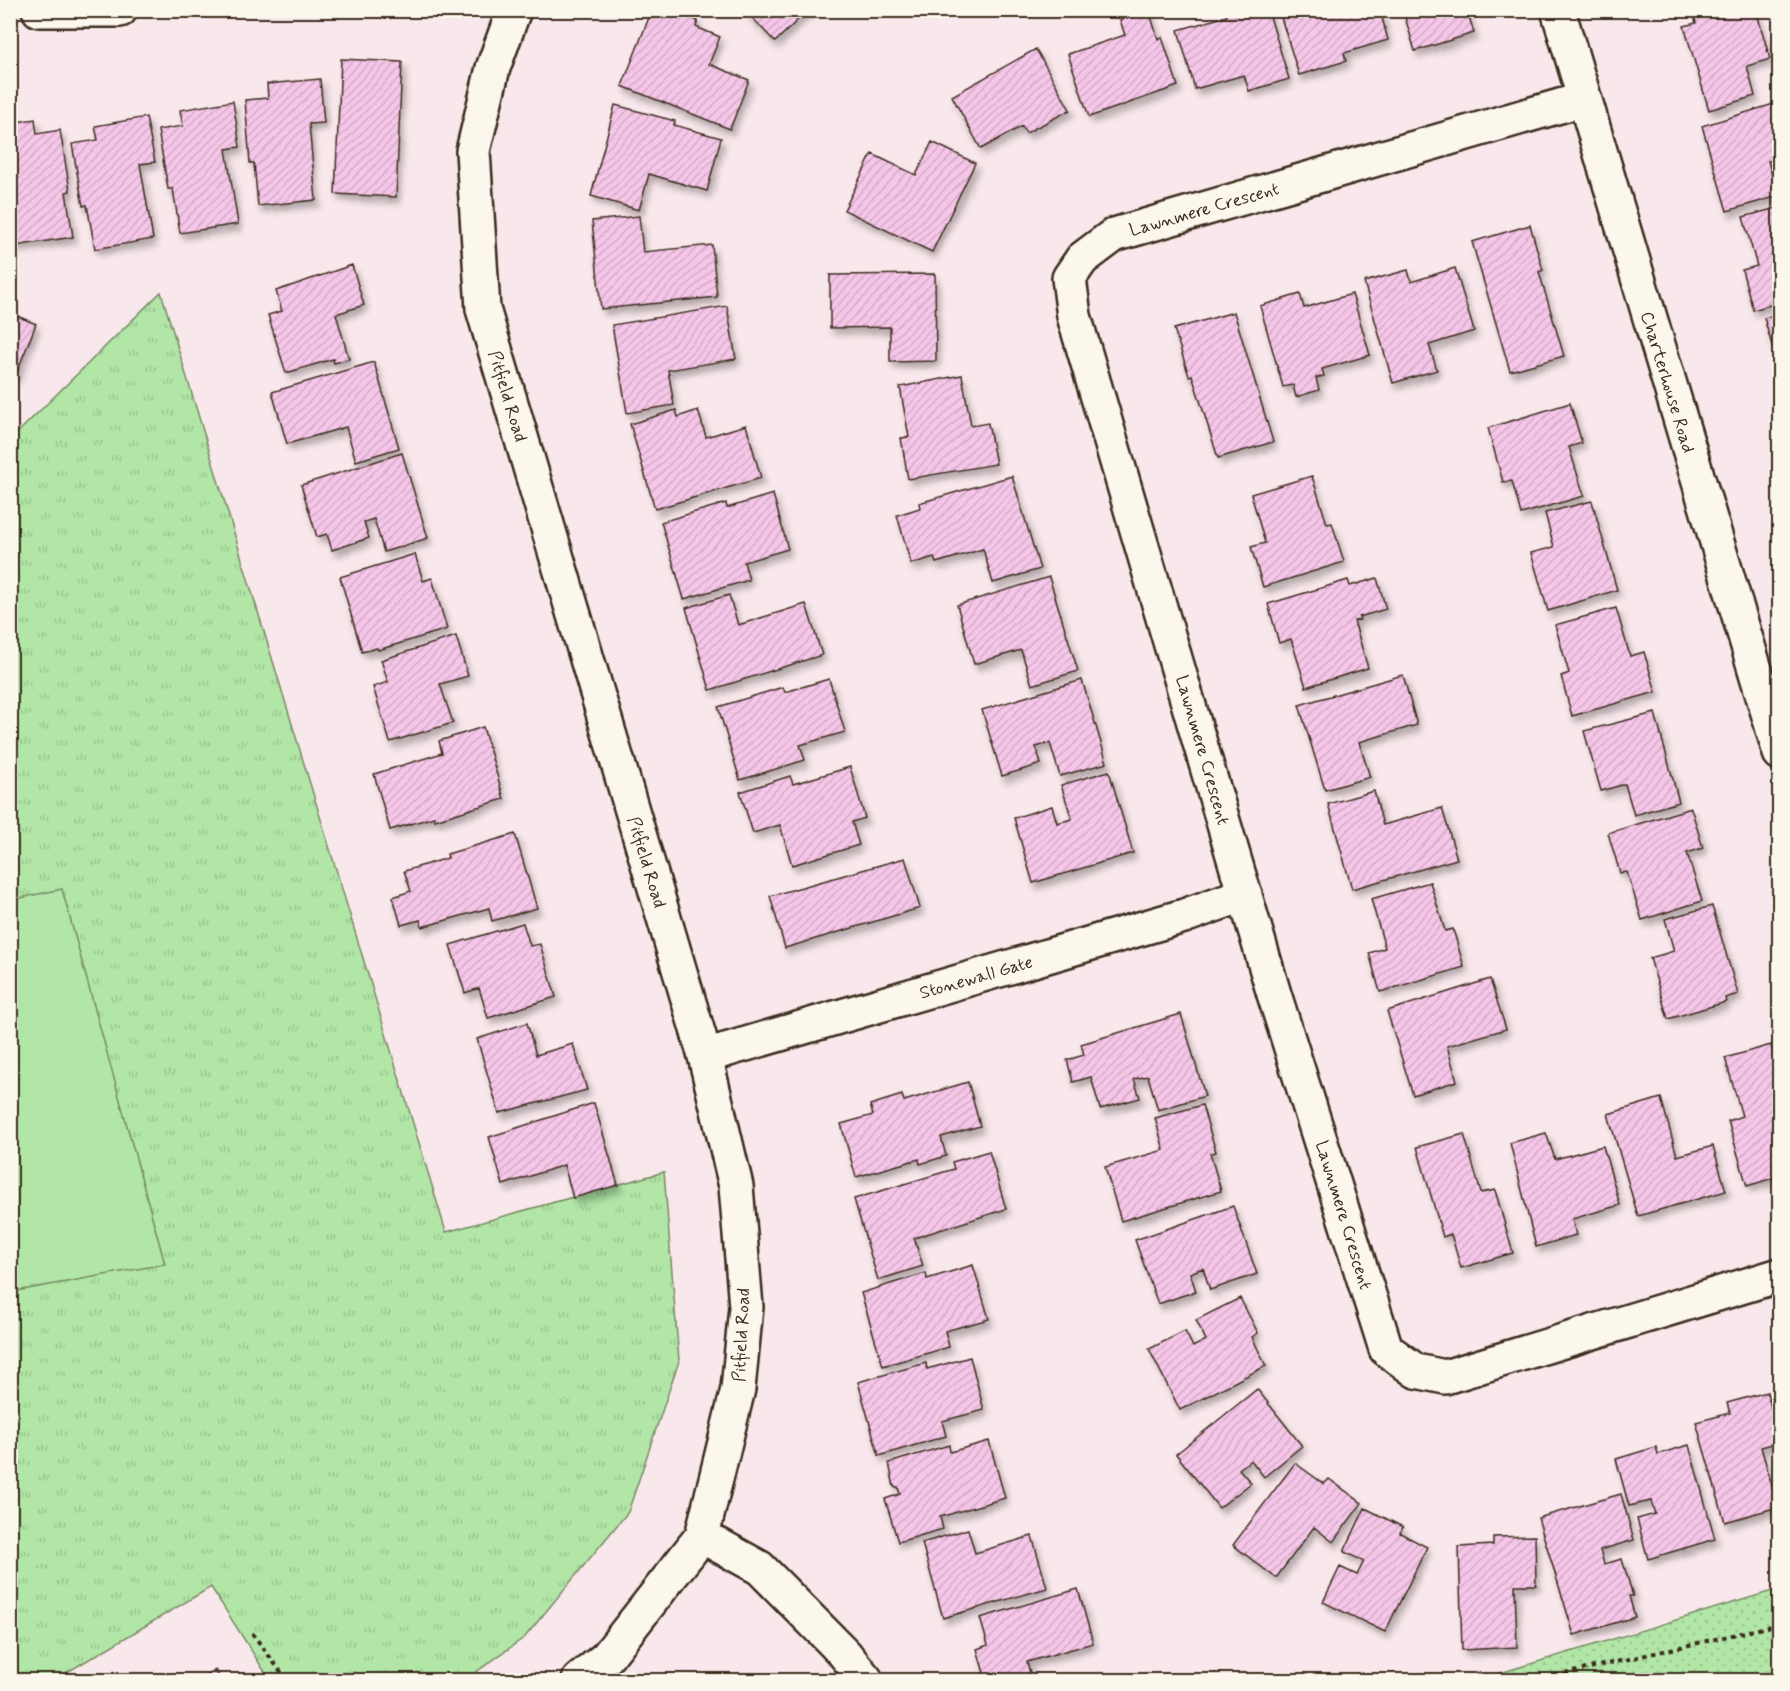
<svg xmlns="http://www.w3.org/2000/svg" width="1790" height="1691" viewBox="0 0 1790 1691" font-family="Mynerve,sans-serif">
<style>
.grass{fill:url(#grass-dots);stroke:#768862;stroke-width:1.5}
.park{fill:url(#park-tufts);stroke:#768862;stroke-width:1.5}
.pitch{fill:#b1e6a7;stroke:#768862;stroke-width:1.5}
.building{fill:url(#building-hatch);stroke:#3b2a1e;stroke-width:1.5;filter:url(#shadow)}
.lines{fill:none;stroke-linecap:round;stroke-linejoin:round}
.street-casing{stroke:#3b2a1e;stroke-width:38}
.secondary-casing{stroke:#3b2a1e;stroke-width:38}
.path{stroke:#3b2a1e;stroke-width:4;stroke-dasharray:4.5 4.5;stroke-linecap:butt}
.street{stroke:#fbf7ec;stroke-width:33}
.secondary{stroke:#fbf7ec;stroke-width:33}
.labels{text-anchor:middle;stroke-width:4.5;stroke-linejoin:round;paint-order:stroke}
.street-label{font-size:18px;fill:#3b2a1e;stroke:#fbf7ec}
</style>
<defs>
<pattern id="grass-dots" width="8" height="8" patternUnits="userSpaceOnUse" patternTransform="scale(1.5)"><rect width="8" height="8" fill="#b1e6a7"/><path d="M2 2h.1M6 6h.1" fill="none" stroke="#99c58f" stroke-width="1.8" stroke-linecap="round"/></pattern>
<pattern id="park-tufts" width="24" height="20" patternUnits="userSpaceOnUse" patternTransform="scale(1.5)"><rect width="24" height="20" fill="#b1e6a7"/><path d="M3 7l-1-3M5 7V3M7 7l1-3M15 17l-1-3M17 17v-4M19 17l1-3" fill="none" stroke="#99c58f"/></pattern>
<pattern id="building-hatch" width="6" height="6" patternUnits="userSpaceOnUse" patternTransform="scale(1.5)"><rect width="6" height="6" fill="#f5c6e8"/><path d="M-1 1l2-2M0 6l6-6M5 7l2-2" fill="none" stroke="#d3aac7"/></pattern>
<filter id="shadow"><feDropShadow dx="3.5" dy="6" stdDeviation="3" flood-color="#0004"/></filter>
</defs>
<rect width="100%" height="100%" fill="#f9e8eb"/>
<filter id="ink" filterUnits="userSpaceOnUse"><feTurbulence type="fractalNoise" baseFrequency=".0167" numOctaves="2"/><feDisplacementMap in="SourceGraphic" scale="12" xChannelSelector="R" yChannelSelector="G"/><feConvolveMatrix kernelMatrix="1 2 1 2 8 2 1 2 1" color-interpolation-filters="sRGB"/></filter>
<g filter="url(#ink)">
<path class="grass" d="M 1779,1589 L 1779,1680 L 1477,1680 Z"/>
<path class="park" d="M 161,292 L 446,1232 L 664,1172 L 679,1361 L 628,1512 L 525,1637 L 465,1680 L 270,1680 L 211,1587 L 54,1680 L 11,1680 L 11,439 Z"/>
<path class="pitch" d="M 62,889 L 165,1264 L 11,1292 L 11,900 Z"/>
<path class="building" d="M 652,10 L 673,10 L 698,21 L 696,27 L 720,37 L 709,64 L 749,80 L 730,129 L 622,86 Z
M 745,10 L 808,10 L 775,42 Z
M 1149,10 L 1158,39 L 1162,37 L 1178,86 L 1089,117 L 1068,54 L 1125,35 L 1120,20 Z
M 1225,10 L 1268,10 L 1289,79 L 1249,91 L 1244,75 L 1195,89 L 1178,30 L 1227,16 Z
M 1380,10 L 1388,40 L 1344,53 L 1346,61 L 1299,75 L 1279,11 Z
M 1403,10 L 1467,10 L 1474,33 L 1415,51 Z
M 1710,10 L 1756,10 L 1770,59 L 1747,66 L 1755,96 L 1709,110 L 1684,26 L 1696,23 L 1694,15 Z
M 1036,49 L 1070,110 L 1026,133 L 1022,126 L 981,149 L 952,96 Z
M 341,59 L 402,62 L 396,197 L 335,194 Z
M 320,79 L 324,123 L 309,124 L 316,200 L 258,206 L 254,163 L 250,163 L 245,100 L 268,98 L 267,84 Z
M 233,101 L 240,147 L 226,149 L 238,224 L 180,233 L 173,189 L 168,189 L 158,130 L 183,126 L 180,110 Z
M 1780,102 L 1780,158 L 1768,161 L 1778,196 L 1727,211 L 1702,126 Z
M 615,105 L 675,121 L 674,125 L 721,138 L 707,191 L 649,174 L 639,210 L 591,196 Z
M 146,117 L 155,162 L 140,164 L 153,239 L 95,249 L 87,205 L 83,206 L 72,144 L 98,140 L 95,126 Z
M 35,119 L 37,134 L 60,130 L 70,191 L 66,192 L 73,237 L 15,246 L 10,221 L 10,123 Z
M 932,142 L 975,163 L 932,252 L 844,210 L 872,154 L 916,175 Z
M 1780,207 L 1780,302 L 1753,310 L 1742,270 L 1757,266 L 1743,217 Z
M 639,216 L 643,252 L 712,245 L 717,297 L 601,309 L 592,221 Z
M 1530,225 L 1543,270 L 1539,272 L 1564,356 L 1510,371 L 1472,242 Z
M 352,265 L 364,305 L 336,314 L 349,359 L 334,363 L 333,359 L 286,373 L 268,315 L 282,311 L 276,291 Z
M 1455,268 L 1474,331 L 1429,345 L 1437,370 L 1393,383 L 1364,282 L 1408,270 L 1411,282 Z
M 935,274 L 936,361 L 890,362 L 890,327 L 830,328 L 830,275 Z
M 1300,294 L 1304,308 L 1352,294 L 1370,355 L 1322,369 L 1324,376 L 1316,378 L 1319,390 L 1296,397 L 1293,385 L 1283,387 L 1260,306 Z
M 727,306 L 736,359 L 668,370 L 674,405 L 627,413 L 612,325 Z
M 1234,312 L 1273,442 L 1218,458 L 1192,375 L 1189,376 L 1174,329 Z
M 10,313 L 36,324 L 15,377 L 10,375 Z
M 1780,314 L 1780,373 L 1764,318 Z
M 374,362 L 399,448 L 356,461 L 346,427 L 287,444 L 272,392 Z
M 962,375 L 971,426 L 988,423 L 996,464 L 908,479 L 901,438 L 909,437 L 900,387 Z
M 1570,403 L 1582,443 L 1569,447 L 1584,496 L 1521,514 L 1512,481 L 1503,482 L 1488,428 Z
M 676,410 L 678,417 L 698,410 L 706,437 L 746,425 L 761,478 L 655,509 L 630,424 Z
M 402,453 L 428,538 L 384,552 L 374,519 L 364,522 L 369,538 L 332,550 L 327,534 L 317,537 L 301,485 Z
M 1012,476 L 1040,569 L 993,583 L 983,549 L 936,563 L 934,557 L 911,564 L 897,515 L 920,508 L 919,503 Z
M 1312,476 L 1327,524 L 1332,523 L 1344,562 L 1263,587 L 1251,547 L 1265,543 L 1251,494 Z
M 773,494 L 788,549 L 744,562 L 749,580 L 684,599 L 661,522 L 726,503 L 727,508 Z
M 1592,501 L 1617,590 L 1548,611 L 1531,553 L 1554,547 L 1545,513 Z
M 415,554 L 423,581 L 432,578 L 447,629 L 378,650 L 377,648 L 362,652 L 340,577 Z
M 1049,577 L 1078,671 L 1032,685 L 1021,650 L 974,664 L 957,605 Z
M 1377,578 L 1386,609 L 1359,617 L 1360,620 L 1354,621 L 1368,668 L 1306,687 L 1291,639 L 1279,643 L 1268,604 L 1348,580 L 1350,586 Z
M 729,595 L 738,625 L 806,604 L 822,655 L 710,690 L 686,608 Z
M 1616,608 L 1630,656 L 1644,652 L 1656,692 L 1572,716 L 1561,676 L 1569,673 L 1555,625 Z
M 456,636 L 468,676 L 440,684 L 453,723 L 390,742 L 373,687 L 388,682 L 381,660 Z
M 1403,675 L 1417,725 L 1359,742 L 1370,777 L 1325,790 L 1299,705 Z
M 829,679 L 845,732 L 800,745 L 805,760 L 740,780 L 718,707 L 783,687 L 785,692 Z
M 1082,680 L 1107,763 L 1060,776 L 1050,743 L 1036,747 L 1041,764 L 1002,776 L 982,710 Z
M 1655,713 L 1679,802 L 1634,815 L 1625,784 L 1601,791 L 1584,731 Z
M 483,727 L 504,799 L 435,820 L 434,817 L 390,830 L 374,774 L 442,753 L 439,741 Z
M 850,767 L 865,818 L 852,822 L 859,845 L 792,865 L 780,825 L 753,833 L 740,792 L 790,776 L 793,784 Z
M 1109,771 L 1133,853 L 1033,883 L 1014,818 L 1052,806 L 1057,823 L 1072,819 L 1061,785 Z
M 1374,791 L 1383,825 L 1442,808 L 1457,859 L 1352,889 L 1328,804 Z
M 1691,808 L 1703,848 L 1687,853 L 1702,901 L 1642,920 L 1627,872 L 1620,873 L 1608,833 Z
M 515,834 L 537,908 L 492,921 L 489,908 L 422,927 L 420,920 L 401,925 L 393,897 L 411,891 L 404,871 L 448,858 L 447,854 Z
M 905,858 L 920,908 L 785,948 L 770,896 Z
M 1430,882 L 1445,931 L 1453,929 L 1464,967 L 1380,992 L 1369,953 L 1385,948 L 1371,899 Z
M 1712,906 L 1738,994 L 1725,998 L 1726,1002 L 1668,1019 L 1650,958 L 1674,951 L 1665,919 Z
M 523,923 L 530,946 L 540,944 L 556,997 L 488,1018 L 479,988 L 465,993 L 450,945 Z
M 1490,979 L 1506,1029 L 1447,1046 L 1457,1081 L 1413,1095 L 1387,1011 Z
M 1181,1014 L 1205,1096 L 1158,1110 L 1148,1076 L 1134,1079 L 1140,1098 L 1100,1109 L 1091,1077 L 1073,1082 L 1067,1060 L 1084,1055 L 1081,1044 Z
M 527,1023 L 536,1055 L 573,1044 L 587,1090 L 499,1113 L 477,1039 Z
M 1771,1045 L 1780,1076 L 1780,1176 L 1747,1186 L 1728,1121 L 1742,1116 L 1725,1058 Z
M 968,1082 L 980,1126 L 941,1137 L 946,1156 L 920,1164 L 919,1159 L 856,1177 L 841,1124 L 873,1115 L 870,1105 L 902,1095 L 904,1101 Z
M 1661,1098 L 1677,1156 L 1713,1146 L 1726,1191 L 1638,1216 L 1608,1114 Z
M 594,1103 L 618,1185 L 573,1198 L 564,1165 L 503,1185 L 489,1137 Z
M 1202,1105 L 1216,1152 L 1210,1153 L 1221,1191 L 1121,1221 L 1105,1167 L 1164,1150 L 1155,1118 Z
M 1546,1133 L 1555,1159 L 1603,1146 L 1620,1205 L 1572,1219 L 1576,1235 L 1536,1247 L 1510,1143 Z
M 1464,1134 L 1481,1193 L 1495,1190 L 1513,1253 L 1461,1268 L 1451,1234 L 1443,1237 L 1417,1147 Z
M 989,1151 L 1006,1209 L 914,1238 L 923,1266 L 878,1280 L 854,1199 L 954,1169 L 952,1162 Z
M 1233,1206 L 1257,1274 L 1210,1290 L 1203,1268 L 1190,1273 L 1196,1291 L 1158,1304 L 1135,1240 Z
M 973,1265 L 989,1319 L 945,1331 L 949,1347 L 883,1366 L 861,1293 L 926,1273 L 927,1279 Z
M 1240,1298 L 1258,1333 L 1252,1337 L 1266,1366 L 1180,1410 L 1149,1349 L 1185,1331 L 1193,1347 L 1206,1340 L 1196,1320 Z
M 970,1357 L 984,1410 L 942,1421 L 946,1436 L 879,1456 L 858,1382 L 926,1363 L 927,1369 Z
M 1780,1383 L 1780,1412 L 1772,1385 Z
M 1257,1389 L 1302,1446 L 1264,1477 L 1251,1460 L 1239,1469 L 1251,1483 L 1219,1508 L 1176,1454 Z
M 1767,1392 L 1780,1442 L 1761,1447 L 1778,1507 L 1725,1522 L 1696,1422 L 1730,1413 L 1727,1403 Z
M 989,1441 L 1005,1498 L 940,1517 L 943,1529 L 898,1542 L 885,1499 L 900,1494 L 898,1487 L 894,1487 L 889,1463 L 949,1445 L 950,1452 Z
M 1689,1445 L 1715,1539 L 1648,1559 L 1637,1519 L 1655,1514 L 1651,1501 L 1629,1506 L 1616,1459 L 1656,1447 L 1658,1454 Z
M 1295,1463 L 1324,1484 L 1329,1479 L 1362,1503 L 1333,1542 L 1314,1527 L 1276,1578 L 1233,1545 Z
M 1621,1494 L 1634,1540 L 1600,1550 L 1604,1564 L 1622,1559 L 1633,1596 L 1629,1596 L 1635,1617 L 1574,1635 L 1538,1518 Z
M 1365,1508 L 1403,1527 L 1400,1533 L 1427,1547 L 1385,1632 L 1323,1602 L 1340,1567 L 1357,1575 L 1364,1561 L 1344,1552 Z
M 968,1529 L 975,1553 L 1032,1536 L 1047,1588 L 943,1618 L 922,1543 Z
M 1535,1536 L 1536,1585 L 1515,1585 L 1517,1647 L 1462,1650 L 1459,1547 L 1493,1545 L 1493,1537 Z
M 1078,1589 L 1093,1643 L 1027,1662 L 1032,1680 L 986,1680 L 977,1649 L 988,1645 L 980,1618 Z
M 215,1670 L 221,1680 L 197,1680 Z"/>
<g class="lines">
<defs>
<path id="street" d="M 39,10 L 120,10
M 1558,10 L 1780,753
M 1584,99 L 1114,235 L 1082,259 L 1069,278 L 1074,316 L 1274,994 L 1386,1349 L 1416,1371 L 1445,1377 L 1780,1275
M 705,1056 L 1184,916 L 1245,894
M 702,1536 L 760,1568 L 844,1653 L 866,1680"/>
<path id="secondary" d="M 514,10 L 493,68 L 473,151 L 483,309 L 705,1056 L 736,1186 L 746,1307 L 738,1389 L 702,1536 L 607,1657 L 579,1680"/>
</defs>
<use href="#street" class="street-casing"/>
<use href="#secondary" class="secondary-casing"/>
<path class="path" d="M 252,1633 L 287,1680
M 1538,1680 L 1780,1624"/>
<use href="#street" class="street"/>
<use href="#secondary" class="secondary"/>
</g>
</g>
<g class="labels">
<g class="street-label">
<text transform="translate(1204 209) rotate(-16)" y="6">Lawnmere Crescent</text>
<text transform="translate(1668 382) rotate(73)" y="6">Charterhouse Road</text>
<text transform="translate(508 396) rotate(73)" y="6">Pitfield Road</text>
<text transform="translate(1203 750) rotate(74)" y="6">Lawnmere Crescent</text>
<text transform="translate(647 862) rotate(73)" y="6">Pitfield Road</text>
<text transform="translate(976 977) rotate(-16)" y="6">Stonewall Gate</text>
<text transform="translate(1344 1215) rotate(73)" y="6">Lawnmere Crescent</text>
<text transform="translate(741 1335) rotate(-87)" y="6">Pitfield Road</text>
</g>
</g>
<rect width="1790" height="1691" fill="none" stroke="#fbf7ec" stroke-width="36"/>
<rect x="18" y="18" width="1754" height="1655" fill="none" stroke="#3b2a1e" stroke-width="2" filter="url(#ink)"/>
</svg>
